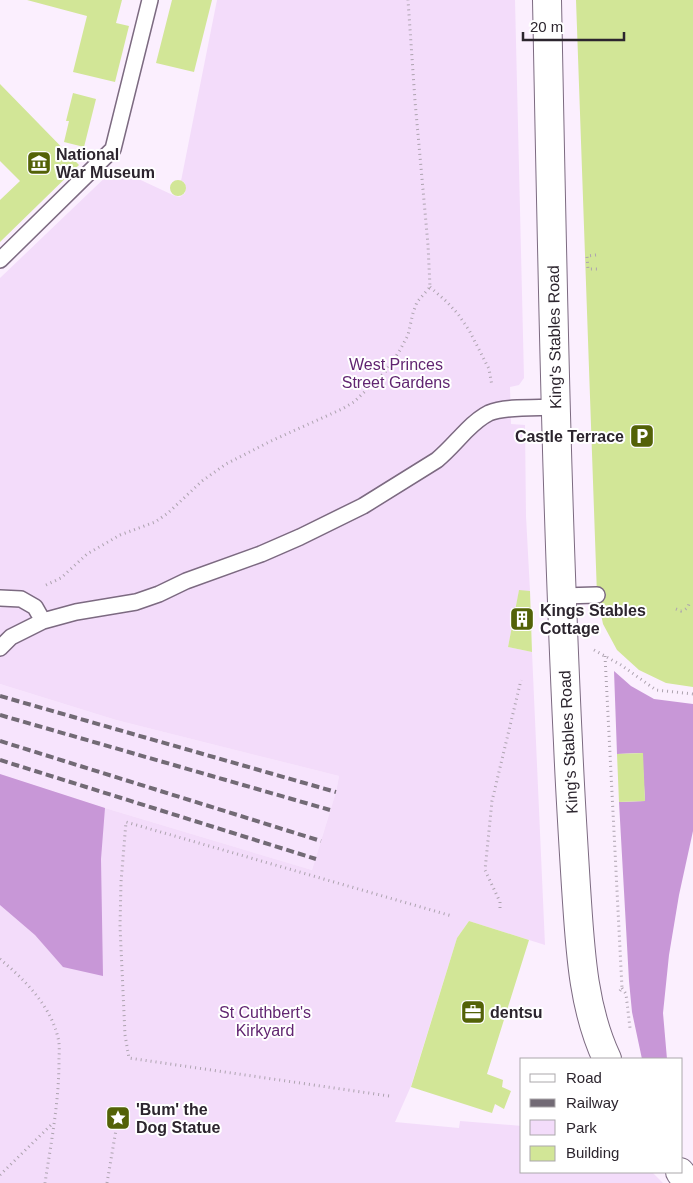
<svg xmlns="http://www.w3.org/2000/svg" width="693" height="1183" viewBox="0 0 693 1183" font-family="Helvetica,sans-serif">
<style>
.built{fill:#f7e4fd}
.green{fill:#f3dcfa}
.forest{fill:#c897d7}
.building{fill:#d2e697}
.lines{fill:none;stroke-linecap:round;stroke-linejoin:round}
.lane-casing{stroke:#7c6a81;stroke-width:18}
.street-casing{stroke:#7c6a81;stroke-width:30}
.path{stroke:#ada3af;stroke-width:3;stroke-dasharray:1 4;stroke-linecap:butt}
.lane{stroke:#fff;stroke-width:15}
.street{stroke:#fff;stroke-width:28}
.rail{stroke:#726a75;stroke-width:4;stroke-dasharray:8 4;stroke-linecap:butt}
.labels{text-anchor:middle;stroke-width:4;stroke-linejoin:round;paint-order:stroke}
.poi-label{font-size:16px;font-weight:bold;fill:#2c252e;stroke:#fff;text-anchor:start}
.street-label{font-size:16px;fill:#2c252e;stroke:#fff}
.park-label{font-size:16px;fill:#612571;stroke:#fff}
</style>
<rect width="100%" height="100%" fill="#fbeffe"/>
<path class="built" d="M 0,684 L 116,720 L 339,776 L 336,792 L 312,870 L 105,808 L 0,774 Z"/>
<path class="green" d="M 217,0 L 515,0 L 524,378 L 519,385 L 510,387 L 511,424 L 525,425 L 526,516 L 530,591 L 519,591 L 508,647 L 532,652 L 545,945 L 469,921 L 457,938 L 411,1086 L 395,1122 L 459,1128 L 460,1121 L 522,1126 L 522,1172 L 652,1172 L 663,1183 L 0,1183 L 0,774 L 105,808 L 312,870 L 336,792 L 339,776 L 116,720 L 0,684 L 0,278 L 115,168 L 175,196 L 180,197 L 185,193 L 186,187 L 184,182 L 181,181 Z"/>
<path class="forest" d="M 614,671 L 631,686 L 654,699 L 693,704 L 693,831 L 679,895 L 669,955 L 663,1013 L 667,1059 L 642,1059 L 632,1012 L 629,981 L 619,802 L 645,801 L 642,753 L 617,754 Z
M 0,774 L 105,808 L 101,859 L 103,976 L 63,967 L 35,935 L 0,905 Z"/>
<path class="building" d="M 27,0 L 122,0 L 116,23 L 129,26 L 115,82 L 73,72 L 87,16 Z
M 172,0 L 212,0 L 194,72 L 156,63 Z
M 576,0 L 693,0 L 693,687 L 666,683 L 639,670 L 617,650 L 603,624 L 597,595 Z
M 0,84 L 79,165 L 0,242 L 0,200 L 20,181 L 0,161 Z
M 73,93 L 96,99 L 84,147 L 64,142 L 69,121 L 66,121 Z
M170 188a8 8 0 1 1 16 0a8 8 0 1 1-16 0Z
M 519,590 L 530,591 L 532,652 L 508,647 Z
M 643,753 L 645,801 L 619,802 L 617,754 Z
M 469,921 L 529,940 L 487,1074 L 503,1080 L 502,1087 L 511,1091 L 504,1109 L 495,1104 L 492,1113 L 411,1087 L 457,938 Z"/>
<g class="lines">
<defs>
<path id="lane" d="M 0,260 L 113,149 L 150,0
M 562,596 L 597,595
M 0,598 L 21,599 L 35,607 L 43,621
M 0,648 L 11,637 L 43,621 L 76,612 L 136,602 L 159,594 L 186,581 L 261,554 L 300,537 L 363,506 L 437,460 C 448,451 457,440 467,430 C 473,424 481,417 489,413 C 505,406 538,408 556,407"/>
<path id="street" d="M 547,0 C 552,248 556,495 568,743 C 570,791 573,839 576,887 C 580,945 582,1006 607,1059
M 680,1172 L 688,1183"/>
</defs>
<use href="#lane" class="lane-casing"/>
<use href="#street" class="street-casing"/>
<path class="path" d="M 596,255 L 587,256 L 588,269 L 597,269
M 430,287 L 447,302 L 458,314 L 469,330 L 489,369 L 492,386
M 46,585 L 61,578 L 87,554 L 120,535 L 155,522 L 168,513 L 202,481 L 226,464 L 271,441 L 342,409 L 354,402 L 386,371 L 400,350 L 408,335 L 413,313 L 417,302 L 430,287 L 428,245 L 415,101 L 408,0
M 676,609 L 681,611 C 685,610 688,608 689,604
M 594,650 L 621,665 L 656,690 L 693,694
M 605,656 L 622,988 L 619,992
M 500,908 L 500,902 L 485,870 L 492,801 L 521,680
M 0,959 C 24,979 51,1006 58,1038 C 60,1045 59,1054 59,1061 C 59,1102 51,1143 45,1183
M 622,988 L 626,994 L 630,1028
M 389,1096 L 129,1058 L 125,1035 L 120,926 L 121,882 L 126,822 L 452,916
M 0,1175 L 53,1123
M 107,1183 L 119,1112"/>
<use href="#lane" class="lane"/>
<use href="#street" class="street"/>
<path class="rail" d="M 0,696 L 336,792
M 0,715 L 330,810
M 0,741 L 321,841
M 0,760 L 316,859"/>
</g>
<defs>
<symbol id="museum-square" viewBox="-11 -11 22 22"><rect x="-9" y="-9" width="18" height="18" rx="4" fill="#536207" stroke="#fff"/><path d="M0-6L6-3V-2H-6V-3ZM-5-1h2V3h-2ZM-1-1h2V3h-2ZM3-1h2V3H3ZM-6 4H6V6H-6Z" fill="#fff"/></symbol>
<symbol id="parking-square" viewBox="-11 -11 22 22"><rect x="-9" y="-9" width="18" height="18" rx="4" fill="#536207" stroke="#fff"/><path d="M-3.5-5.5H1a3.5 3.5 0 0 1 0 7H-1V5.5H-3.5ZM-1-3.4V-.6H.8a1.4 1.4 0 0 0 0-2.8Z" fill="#fff"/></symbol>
<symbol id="building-square" viewBox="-11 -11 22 22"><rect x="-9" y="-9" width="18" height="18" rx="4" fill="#536207" stroke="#fff"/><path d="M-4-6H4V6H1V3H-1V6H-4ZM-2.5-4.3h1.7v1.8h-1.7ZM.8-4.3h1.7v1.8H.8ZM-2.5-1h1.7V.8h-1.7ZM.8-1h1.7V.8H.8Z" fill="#fff"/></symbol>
<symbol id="office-square" viewBox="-11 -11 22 22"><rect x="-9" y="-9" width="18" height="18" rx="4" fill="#536207" stroke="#fff"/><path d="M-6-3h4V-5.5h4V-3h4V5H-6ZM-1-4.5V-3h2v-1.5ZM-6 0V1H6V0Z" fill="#fff"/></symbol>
<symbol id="sight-square" viewBox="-11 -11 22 22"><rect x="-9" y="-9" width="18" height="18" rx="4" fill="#536207" stroke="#fff"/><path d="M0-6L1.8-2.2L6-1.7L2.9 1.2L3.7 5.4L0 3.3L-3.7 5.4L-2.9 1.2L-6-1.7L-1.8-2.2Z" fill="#fff"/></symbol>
</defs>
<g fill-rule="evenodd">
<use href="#museum-square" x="25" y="149" width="28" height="28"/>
<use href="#parking-square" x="628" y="422" width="28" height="28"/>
<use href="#building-square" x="508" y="605" width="28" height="28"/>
<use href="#office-square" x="459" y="998" width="28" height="28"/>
<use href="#sight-square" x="104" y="1104" width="28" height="28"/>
</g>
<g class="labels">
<g class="poi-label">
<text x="56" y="160">National<tspan x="56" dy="18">War Museum</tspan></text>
<text x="624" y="442" text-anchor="end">Castle Terrace</text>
<text x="540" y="616">Kings Stables<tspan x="540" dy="18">Cottage</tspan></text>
<text x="490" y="1018">dentsu</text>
<text x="136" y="1115">'Bum' the<tspan x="136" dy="18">Dog Statue</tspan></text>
</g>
<g class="street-label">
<text transform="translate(554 337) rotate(-91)" y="6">King's Stables Road</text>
<text transform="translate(568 742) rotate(-93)" y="6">King's Stables Road</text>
</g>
<g class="park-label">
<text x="396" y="370">West Princes<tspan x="396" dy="18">Street Gardens</tspan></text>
<text x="265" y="1018">St Cuthbert's<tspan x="265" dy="18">Kirkyard</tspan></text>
</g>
</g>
<rect x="520" y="1058" width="162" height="115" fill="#ffffff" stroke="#aba8ab"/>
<rect x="530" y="1074" width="25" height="8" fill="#ffffff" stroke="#aba8ab"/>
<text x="566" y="1083" font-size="15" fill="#2c252e">Road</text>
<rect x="530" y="1099" width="25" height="8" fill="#726a75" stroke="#aba8ab"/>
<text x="566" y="1108" font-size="15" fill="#2c252e">Railway</text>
<rect x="530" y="1120" width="25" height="15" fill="#f3dcfa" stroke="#aba8ab"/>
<text x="566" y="1133" font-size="15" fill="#2c252e">Park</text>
<rect x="530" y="1146" width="25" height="15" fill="#d2e697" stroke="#aba8ab"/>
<text x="566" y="1158" font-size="15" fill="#2c252e">Building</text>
<path d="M523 32v8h101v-8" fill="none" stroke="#2c252e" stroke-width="2.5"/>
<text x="530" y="32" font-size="15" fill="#2c252e" stroke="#ffffff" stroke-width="4" paint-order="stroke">20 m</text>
</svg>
